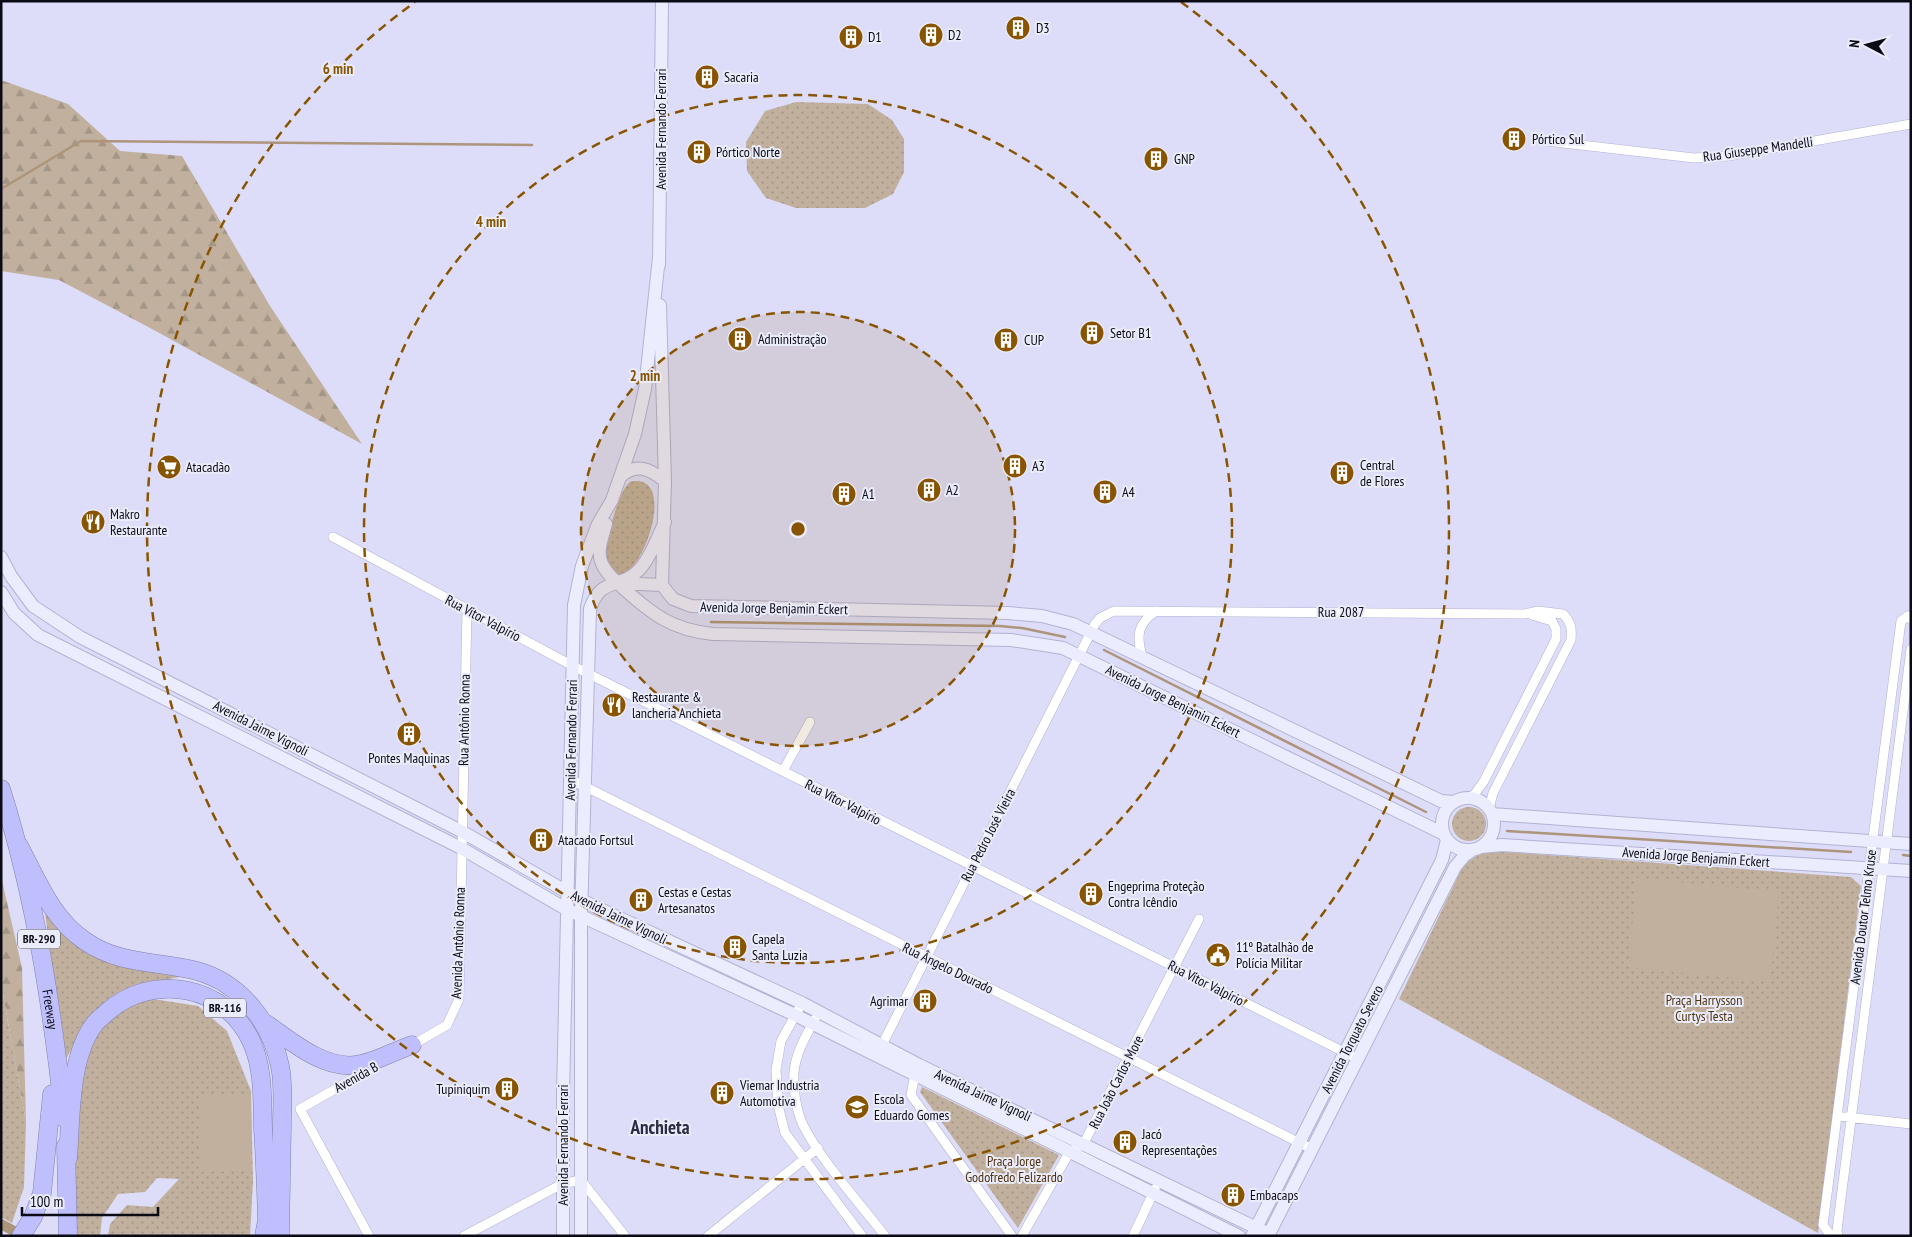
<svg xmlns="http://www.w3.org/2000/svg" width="1912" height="1237" viewBox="0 0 1912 1237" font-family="'PT Sans Narrow',sans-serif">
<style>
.green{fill:url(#green-dots)}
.forest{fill:url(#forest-firs)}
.pitch{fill:#c1b09d}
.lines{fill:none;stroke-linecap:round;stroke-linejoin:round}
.stream{stroke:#ad957b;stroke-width:2.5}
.canal{stroke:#ad957b;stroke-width:10}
.street-casing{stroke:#b2b2d4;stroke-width:10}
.secondary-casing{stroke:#b2b2d4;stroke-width:14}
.highway-casing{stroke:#8080ad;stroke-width:19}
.street{stroke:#fff;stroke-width:9}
.secondary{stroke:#ececff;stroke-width:12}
.highway{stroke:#bfbffe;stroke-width:18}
.ring{fill:none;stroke:#885400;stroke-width:2.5;stroke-dasharray:9 6}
.labels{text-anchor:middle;stroke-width:4;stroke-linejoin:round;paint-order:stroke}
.shield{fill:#ebecfa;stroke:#4e4e5a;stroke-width:1}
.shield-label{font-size:12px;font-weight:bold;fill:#0b0b16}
.poi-label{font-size:14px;fill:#0b0b16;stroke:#ebecfa;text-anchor:start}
.street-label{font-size:14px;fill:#0b0b16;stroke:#ebecfa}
.park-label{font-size:14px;fill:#4d320f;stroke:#ebecfa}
.district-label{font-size:19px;font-weight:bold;fill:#2c2b46;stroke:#ebecfa}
.centre{fill:#885400;stroke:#ebecfa;stroke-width:2.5}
.ring-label{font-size:15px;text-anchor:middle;font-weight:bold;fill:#885400;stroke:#ebecfa;stroke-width:4;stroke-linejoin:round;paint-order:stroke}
</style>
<defs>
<pattern id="green-dots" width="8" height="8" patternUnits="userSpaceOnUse" patternTransform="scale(1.25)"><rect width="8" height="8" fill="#c1b09d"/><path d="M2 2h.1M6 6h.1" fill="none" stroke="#a49686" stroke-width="1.8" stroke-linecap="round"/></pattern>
<pattern id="forest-firs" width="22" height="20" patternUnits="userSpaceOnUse" patternTransform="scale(1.25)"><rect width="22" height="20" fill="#c1b09d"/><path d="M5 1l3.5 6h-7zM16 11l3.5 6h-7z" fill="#a49686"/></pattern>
</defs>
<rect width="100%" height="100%" fill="#ddddf9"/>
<path class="green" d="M 796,102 L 868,104 L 892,120 L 904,139 L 904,172 L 893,194 L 865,208 L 796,208 L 766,198 L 747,171 L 746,142 L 765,111 Z
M 635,481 C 681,479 634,598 612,571 C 610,567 606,561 606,557 C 605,544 618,493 628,484 C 629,482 632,481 635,481 Z
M1452 824a17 17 0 1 1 34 0a17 17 0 1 1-34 0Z
M 1492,851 L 1851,877 L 1861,886 L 1818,1233 L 1399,999 L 1464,864 L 1478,855 Z
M 45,912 L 81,946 L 183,976 L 130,988 L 95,1011 L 64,1062 Z
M 1,983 L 26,1122 L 24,1187 L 12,1223 L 1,1217 Z
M 147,998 L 198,1006 L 227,1031 L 251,1091 L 253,1181 L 250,1236 L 108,1235 L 110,1224 L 127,1205 L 153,1207 L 179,1179 L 157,1178 L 145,1192 L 118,1194 L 102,1218 L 100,1236 L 74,1236 L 73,1157 L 81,1066 L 97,1030 L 120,1010 Z
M 922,1087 L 1059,1155 L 1018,1228 L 920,1092 Z"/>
<path class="forest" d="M 1,80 L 68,104 L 120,151 L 182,156 L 270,306 L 362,444 L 152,329 L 59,280 L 1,271 Z
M 1,876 L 22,968 L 26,1122 L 1,983 Z"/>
<path class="pitch" d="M 1637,878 L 1779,892 L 1770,982 L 1628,967 Z
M 249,1094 L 250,1171 L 201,1172 L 200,1095 Z"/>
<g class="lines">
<path class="stream" d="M 1,189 L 81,141 L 532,145
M 711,622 L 1000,626 L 1022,628 L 1065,637
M 1104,650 L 1426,812
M 1507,831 L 1851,852
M 1903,855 L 1911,856"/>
<path class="canal" d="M 1,1224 L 23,1236"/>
<defs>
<path id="street" d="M 1546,141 L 1694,158 L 1728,156 L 1911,124
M 333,537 L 573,666 L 1358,1059
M 1142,656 C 1136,635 1138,623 1156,611
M 783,771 L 810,722
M 570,779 L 1312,1149
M 1464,799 L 1474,795 L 1484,781 L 1556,639 L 1556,629 L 1552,621 L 1532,615
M 802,1003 L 781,1041 L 776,1070 L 778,1105 L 785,1133 L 862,1236
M 815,1019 C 806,1036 796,1052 794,1072 C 793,1088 796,1110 803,1125 C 821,1161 860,1203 885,1236
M 882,1045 L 1095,624 L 1100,618 L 1114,611 L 1524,614 L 1538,611 L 1563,614 C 1571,622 1572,628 1571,640 L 1493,793 L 1489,809
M 409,1047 L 447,1025 L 459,999 L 467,609
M 916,1069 L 911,1095 L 1012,1236
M 1837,1116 L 1911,1124
M 369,1236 L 300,1109 L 374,1067
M 464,1236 L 562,1184 L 581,1180 L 625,1236
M 708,1236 L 818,1148
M 1022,1236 L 1069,1153 L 1084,1143 L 1199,919
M 1133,1236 L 1155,1189
M 1831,1236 L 1823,1225 L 1901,621 L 1908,616 L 1911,619
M 1838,1236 L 1837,1230 L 1911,649"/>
<path id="secondary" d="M 659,265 L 662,1
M 660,305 L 665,481 L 662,585
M 620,477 C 636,462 650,469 665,481
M 606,524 C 603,535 597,550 601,561 C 604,572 615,580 623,588 C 652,614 672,630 713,634 L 1011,640 L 1063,648 L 1444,834
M 1,557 L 11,576 L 33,606 L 80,637 L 461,831 L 581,900 L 802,1003 L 919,1065 L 1269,1234
M 617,583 L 662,585
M 662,585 L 673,599 L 691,606 L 1008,613 L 1042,616 L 1073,624 L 1441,801 L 1454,802
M 1,592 L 14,613 L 38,635 L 461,848 L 566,909 L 795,1015 L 1239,1236
M1442 824a26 26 0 1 1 52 0a26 26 0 1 1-52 0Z
M 1492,814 L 1911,844
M 1481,847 L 1502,845 L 1911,871
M 563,1236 L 563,1094 L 574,605 L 582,566 L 598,524 L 612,500 L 635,434 L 645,389 L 659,257
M 581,1236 L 581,916 L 590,609 C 601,576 619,590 639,570 C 651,557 657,538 665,522
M 1252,1236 L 1442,860 L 1447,840
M 1268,1236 L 1455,867 L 1465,855 L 1472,850"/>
<g id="highway">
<path id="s1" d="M 1,789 C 35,896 52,1006 64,1118"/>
<path d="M 19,846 C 37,880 52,919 85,941 C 119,965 159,961 197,971 C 241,983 271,1023 280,1066 C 284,1085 282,1106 282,1126 C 281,1163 281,1199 280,1236"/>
<path d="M 265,1023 C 291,1041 323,1069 356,1065 C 374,1063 394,1051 412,1045"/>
<path d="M 66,1146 L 68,1236"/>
<path d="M 68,1158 C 71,1118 69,1060 93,1026 C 96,1021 102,1017 106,1013 C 152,971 227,985 252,1043 C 264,1070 262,1100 263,1129 C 265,1159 266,1189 267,1220 L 264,1236"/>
<path d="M 21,1236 L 33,1217 L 42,1193 L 52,1094"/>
</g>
</defs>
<use href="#street" class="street-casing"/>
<use href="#secondary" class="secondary-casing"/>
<use href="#highway" class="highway-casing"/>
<use href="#street" class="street"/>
<use href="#secondary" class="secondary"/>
<use href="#highway" class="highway"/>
</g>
<circle cx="798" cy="529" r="217" fill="#885400" fill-opacity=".12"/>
<g class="ring">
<circle cx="798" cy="529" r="217"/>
<circle cx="798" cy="529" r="434"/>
<path d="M1181 2A651 651 0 1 1 415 2"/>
</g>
<defs>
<symbol id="building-disc" viewBox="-11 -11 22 22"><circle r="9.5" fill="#885400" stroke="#ebecfa"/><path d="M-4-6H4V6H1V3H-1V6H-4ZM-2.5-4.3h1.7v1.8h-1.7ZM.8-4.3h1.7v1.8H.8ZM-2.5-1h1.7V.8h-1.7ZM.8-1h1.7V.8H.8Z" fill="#fff"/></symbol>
<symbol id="supermarket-disc" viewBox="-11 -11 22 22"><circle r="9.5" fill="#885400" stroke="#ebecfa"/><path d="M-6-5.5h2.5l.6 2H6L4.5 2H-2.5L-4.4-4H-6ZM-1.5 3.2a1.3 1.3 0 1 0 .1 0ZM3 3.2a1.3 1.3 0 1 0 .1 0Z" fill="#fff"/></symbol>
<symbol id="restaurant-disc" viewBox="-11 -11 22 22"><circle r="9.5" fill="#885400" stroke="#ebecfa"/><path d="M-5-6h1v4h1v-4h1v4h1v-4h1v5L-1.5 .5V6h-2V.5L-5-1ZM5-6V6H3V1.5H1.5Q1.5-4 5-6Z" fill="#fff"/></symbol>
<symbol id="civic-disc" viewBox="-11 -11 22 22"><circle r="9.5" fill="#885400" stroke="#ebecfa"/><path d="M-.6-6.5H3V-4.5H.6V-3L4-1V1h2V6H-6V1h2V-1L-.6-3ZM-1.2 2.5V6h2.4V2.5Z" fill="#fff"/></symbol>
<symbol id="school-disc" viewBox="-11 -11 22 22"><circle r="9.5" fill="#885400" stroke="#ebecfa"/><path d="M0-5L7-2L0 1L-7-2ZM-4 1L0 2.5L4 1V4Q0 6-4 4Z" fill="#fff"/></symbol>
</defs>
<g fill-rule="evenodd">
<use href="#building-disc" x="1004" y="14" width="28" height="28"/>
<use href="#building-disc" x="917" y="21" width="28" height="28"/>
<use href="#building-disc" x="837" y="23" width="28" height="28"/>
<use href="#building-disc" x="693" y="63" width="28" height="28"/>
<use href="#building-disc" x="1500" y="125" width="28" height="28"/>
<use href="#building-disc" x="685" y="138" width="28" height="28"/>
<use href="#building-disc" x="1142" y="145" width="28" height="28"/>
<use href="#building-disc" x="1078" y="319" width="28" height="28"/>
<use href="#building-disc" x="726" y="325" width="28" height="28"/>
<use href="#building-disc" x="992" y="326" width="28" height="28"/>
<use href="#building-disc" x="1001" y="452" width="28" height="28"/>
<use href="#supermarket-disc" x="155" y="453" width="28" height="28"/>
<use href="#building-disc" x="1328" y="459" width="28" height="28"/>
<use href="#building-disc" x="915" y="476" width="28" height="28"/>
<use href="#building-disc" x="1091" y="478" width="28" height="28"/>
<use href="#building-disc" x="830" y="480" width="28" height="28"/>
<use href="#restaurant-disc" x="79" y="508" width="28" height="28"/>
<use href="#restaurant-disc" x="600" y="691" width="28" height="28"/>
<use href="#building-disc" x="395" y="720" width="28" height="28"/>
<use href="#building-disc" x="527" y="826" width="28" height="28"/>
<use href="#building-disc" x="1077" y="880" width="28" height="28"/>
<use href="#building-disc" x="627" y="886" width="28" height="28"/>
<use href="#building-disc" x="721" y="933" width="28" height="28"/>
<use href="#civic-disc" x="1204" y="941" width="28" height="28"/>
<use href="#building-disc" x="911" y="987" width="28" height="28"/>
<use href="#building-disc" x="493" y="1075" width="28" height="28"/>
<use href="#building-disc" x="708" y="1079" width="28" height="28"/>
<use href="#school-disc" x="843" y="1093" width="28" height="28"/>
<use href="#building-disc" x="1111" y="1128" width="28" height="28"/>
<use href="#building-disc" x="1219" y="1181" width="28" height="28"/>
</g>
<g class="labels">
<g class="shield">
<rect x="18" y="929.5" width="42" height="19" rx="4"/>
<rect x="204" y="998.5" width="42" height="19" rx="4"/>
</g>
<g class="shield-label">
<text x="39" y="943">BR-290</text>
<text x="225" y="1012">BR-116</text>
</g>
<g class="poi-label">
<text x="1036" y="33">D3</text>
<text x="948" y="40">D2</text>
<text x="868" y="42">D1</text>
<text x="724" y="82">Sacaria</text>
<text x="1532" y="144">Pórtico Sul</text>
<text x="716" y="157">Pórtico Norte</text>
<text x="1174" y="164">GNP</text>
<text x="1110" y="338">Setor B1</text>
<text x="758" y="344">Administração</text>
<text x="1024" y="345">CUP</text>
<text x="1360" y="470">Central<tspan x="1360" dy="16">de Flores</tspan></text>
<text x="1032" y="471">A3</text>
<text x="186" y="472">Atacadão</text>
<text x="946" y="495">A2</text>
<text x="1122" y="497">A4</text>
<text x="862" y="499">A1</text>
<text x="110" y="519">Makro<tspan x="110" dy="16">Restaurante</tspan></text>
<text x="632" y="702">Restaurante &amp;<tspan x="632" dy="16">lancheria Anchieta</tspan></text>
<text x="409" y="763" text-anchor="middle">Pontes Maquinas</text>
<text x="558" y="845">Atacado Fortsul</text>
<text x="1108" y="891">Engeprima Proteção<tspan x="1108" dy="16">Contra Icêndio</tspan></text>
<text x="658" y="897">Cestas e Cestas<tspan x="658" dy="16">Artesanatos</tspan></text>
<text x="752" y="944">Capela<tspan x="752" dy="16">Santa Luzia</tspan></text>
<text x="1236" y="952">11º Batalhão de<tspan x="1236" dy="16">Polícia Militar</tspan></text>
<text x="908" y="1006" text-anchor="end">Agrimar</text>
<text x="740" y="1090">Viemar Industria<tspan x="740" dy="16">Automotiva</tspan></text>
<text x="490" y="1094" text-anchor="end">Tupiniquim</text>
<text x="874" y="1104">Escola<tspan x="874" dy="16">Eduardo Gomes</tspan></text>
<text x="1142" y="1139">Jacó<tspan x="1142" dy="16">Representações</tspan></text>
<text x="1250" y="1200">Embacaps</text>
</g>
<g class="street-label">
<text transform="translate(661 129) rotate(-90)" y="5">Avenida Fernando Ferrari</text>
<text transform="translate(1758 149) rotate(-8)" y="5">Rua Giuseppe Mandelli</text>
<text transform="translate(774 608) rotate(1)" y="5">Avenida Jorge Benjamin Eckert</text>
<text x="1341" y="617">Rua 2087</text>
<text transform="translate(483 618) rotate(28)" y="5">Rua Vítor Valpírio</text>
<text transform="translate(1173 701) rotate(26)" y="5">Avenida Jorge Benjamin Eckert</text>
<text transform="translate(464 720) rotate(-89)" y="5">Rua Antônio Ronna</text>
<text transform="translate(261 728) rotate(27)" y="5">Avenida Jaime Vignoli</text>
<text transform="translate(571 740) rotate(-89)" y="5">Avenida Fernando Ferrari</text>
<text transform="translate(843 802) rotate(27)" y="5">Rua Vítor Valpírio</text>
<text transform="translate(988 835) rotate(-63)" y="5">Rua Pedro José Vieira</text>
<text transform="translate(1696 857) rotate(4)" y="5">Avenida Jorge Benjamin Eckert</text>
<text transform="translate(619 917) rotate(26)" y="5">Avenida Jaime Vignoli</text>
<text transform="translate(1863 917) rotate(-83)" y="5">Avenida Doutor Telmo Kruse</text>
<text transform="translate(458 943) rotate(-88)" y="5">Avenida Antônio Ronna</text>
<text transform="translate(948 968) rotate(26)" y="5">Rua Ângelo Dourado</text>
<text transform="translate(1206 983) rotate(27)" y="5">Rua Vítor Valpírio</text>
<text dy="5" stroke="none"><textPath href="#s1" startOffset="226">Freeway</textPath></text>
<text transform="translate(1352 1039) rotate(-63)" y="5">Avenida Torquato Severo</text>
<text transform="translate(356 1077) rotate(-29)" y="5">Avenida B</text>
<text transform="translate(1116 1082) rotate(-63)" y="5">Rua João Carlos More</text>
<text transform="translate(983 1095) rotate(25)" y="5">Avenida Jaime Vignoli</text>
<text transform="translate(563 1145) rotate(-90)" y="5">Avenida Fernando Ferrari</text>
</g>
<g class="park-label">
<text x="1704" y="1005">Praça Harrysson<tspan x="1704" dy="16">Curtys Testa</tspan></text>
<text x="1014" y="1166">Praça Jorge<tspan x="1014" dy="16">Godofredo Felizardo</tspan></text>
</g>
<g class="district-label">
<text x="660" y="1134">Anchieta</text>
</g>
</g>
<circle cx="798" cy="529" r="8" class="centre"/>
<g class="ring-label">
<text x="338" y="74">6 min</text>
<text x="491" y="227">4 min</text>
<text x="645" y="381">2 min</text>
</g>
<rect width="1912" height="1237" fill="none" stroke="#0b0b16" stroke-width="5"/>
<g transform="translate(1867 45) rotate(276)" stroke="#ebecfa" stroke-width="4" paint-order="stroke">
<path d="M0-4L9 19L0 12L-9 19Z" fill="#0b0b16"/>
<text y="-8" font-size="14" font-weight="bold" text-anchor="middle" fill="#0b0b16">N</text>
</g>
<path d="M22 1207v8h136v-8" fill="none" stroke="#0b0b16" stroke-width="2.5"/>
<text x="30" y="1207" font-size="15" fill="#0b0b16" stroke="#ebecfa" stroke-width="4" paint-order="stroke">100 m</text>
</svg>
